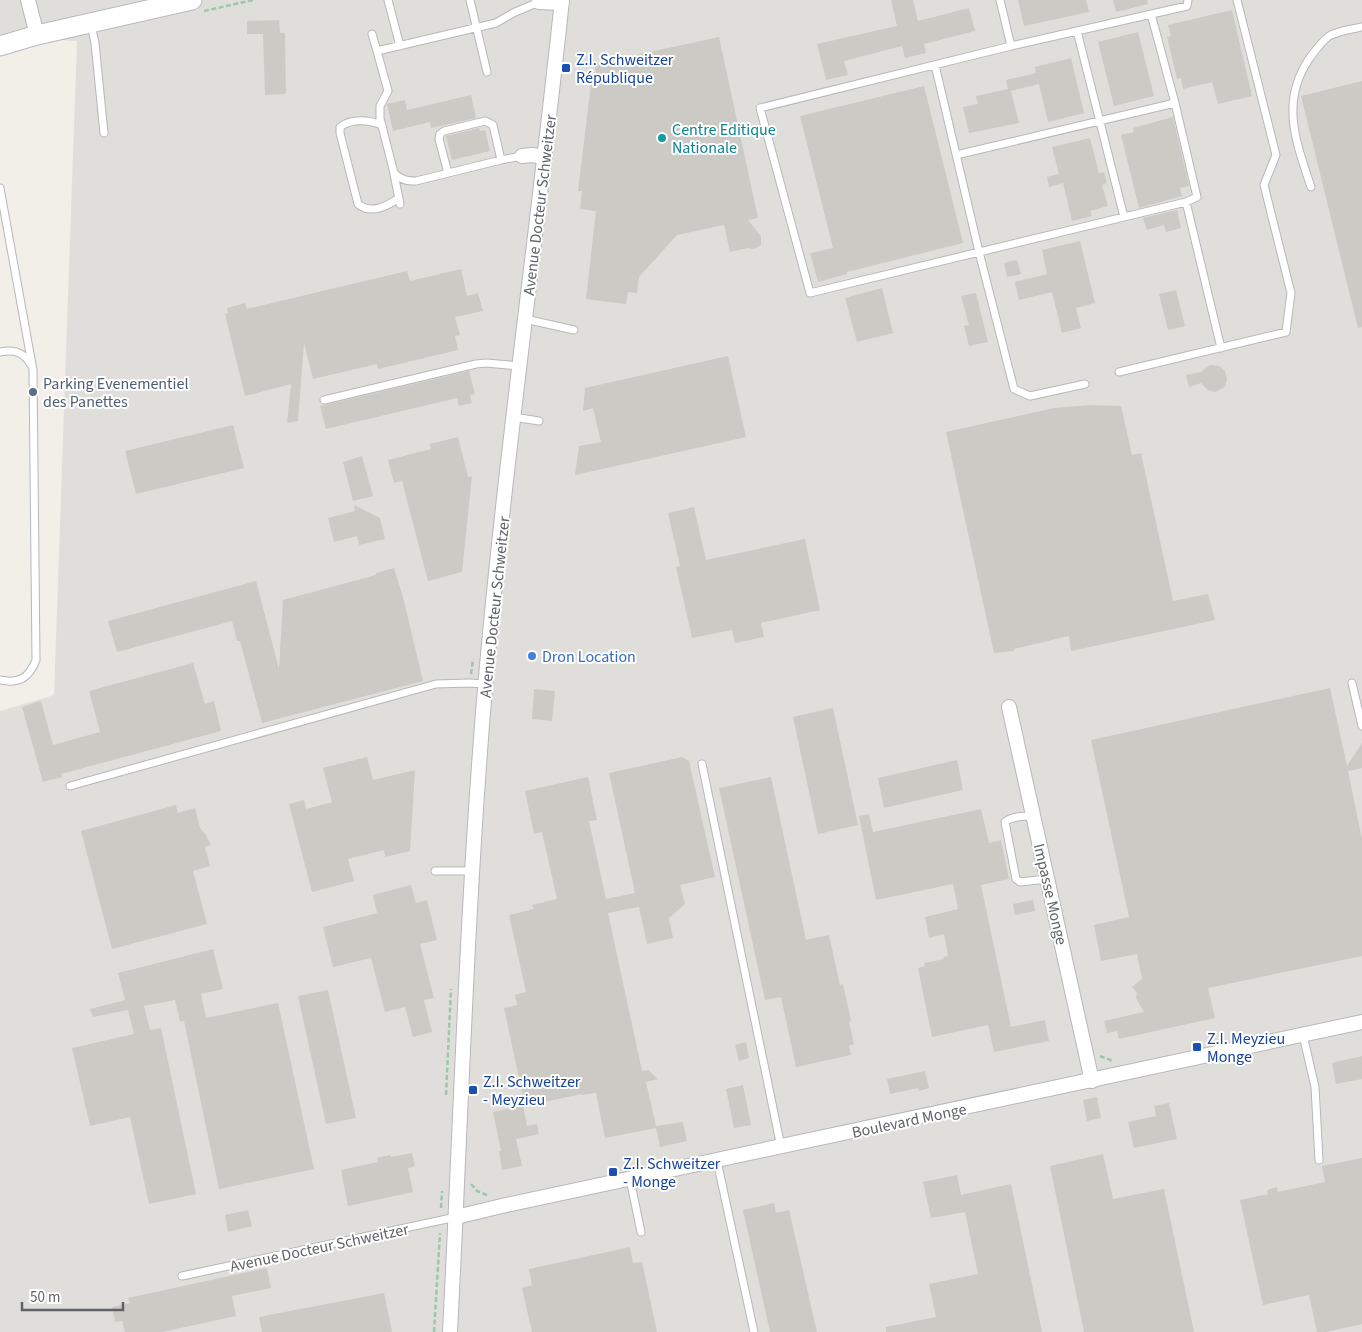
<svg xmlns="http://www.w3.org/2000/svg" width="1362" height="1332" viewBox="0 0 1362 1332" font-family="'Source Sans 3',sans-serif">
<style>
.industrial{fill:#e0deda}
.building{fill:#cccac5}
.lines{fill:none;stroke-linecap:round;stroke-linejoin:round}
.service-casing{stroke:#b5b8bc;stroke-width:9}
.minor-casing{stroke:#b5b8bc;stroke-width:16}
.secondary-casing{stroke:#b6babf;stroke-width:21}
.path{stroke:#9cc7a9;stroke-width:2.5;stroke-dasharray:5 2.5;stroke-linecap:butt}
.service{stroke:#fff;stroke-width:7}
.minor{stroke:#fff;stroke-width:14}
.secondary{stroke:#fff;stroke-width:19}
.transit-dot{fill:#1a4fb4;stroke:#fff;stroke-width:2}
.culture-dot{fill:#0f9aa8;stroke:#fff;stroke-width:2}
.service-dot{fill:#5c6f8a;stroke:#fff;stroke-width:2}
.shop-dot{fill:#3f7fe0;stroke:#fff;stroke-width:2}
.labels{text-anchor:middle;stroke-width:4;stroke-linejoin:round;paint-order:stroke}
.transit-label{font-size:16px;fill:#164399;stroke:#fff;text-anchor:start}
.culture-label{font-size:16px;fill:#0d838f;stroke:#fff;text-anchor:start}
.street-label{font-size:16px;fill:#5f6368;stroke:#fff}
.service-label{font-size:16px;fill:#4e5e75;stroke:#fff;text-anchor:start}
.shop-label{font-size:16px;fill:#366cbe;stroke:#fff;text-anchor:start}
</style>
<rect width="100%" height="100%" fill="#f1efe8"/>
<path class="industrial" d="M 0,0 L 1362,0 L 1362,1332 L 0,1332 L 0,711 L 54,695 L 77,41 L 0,36 Z"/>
<path class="building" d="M 891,0 L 913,0 L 918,21 L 969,8 L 975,31 L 924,44 L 926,53 L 905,58 L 902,46 L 844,61 L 848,75 L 826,80 L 817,44 L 897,26 Z
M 1018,0 L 1086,0 L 1089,12 L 1024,26 Z
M 1113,0 L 1147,0 L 1148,4 L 1116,12 Z
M 1232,10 L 1252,96 L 1218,104 L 1212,82 L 1183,89 L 1181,78 L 1177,79 L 1167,37 L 1171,36 L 1168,25 Z
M 279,20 L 280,33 L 285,33 L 286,94 L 265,95 L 263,34 L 247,34 L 247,21 Z
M 1138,32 L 1154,96 L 1114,106 L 1098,42 Z
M 719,37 L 758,218 L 748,220 L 761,236 L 761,245 L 754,249 L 748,248 L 730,252 L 724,225 L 677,235 L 639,277 L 637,293 L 628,292 L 626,304 L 586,299 L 596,211 L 580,209 L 582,191 L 578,191 L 591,84 L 599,85 L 594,64 Z
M 1071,58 L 1084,113 L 1048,122 L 1039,84 L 1011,91 L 1019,123 L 969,133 L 963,107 L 978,104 L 976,96 L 1008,89 L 1006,80 L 1036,73 L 1035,67 Z
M 1362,81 L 1362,327 L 1358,328 L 1301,96 Z
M 924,86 L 963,243 L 847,272 L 847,274 L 818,282 L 810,253 L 833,248 L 800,116 Z
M 471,95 L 476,118 L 431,128 L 430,122 L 393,131 L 387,104 L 405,100 L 407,110 Z
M 1173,117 L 1189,186 L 1180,188 L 1182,196 L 1139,208 L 1121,135 L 1134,132 L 1133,128 Z
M 479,128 L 480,131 L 485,130 L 490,151 L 452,160 L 446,136 Z
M 1090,138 L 1099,173 L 1104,172 L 1107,183 L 1102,185 L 1108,206 L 1090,211 L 1092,216 L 1072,221 L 1063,183 L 1049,187 L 1047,177 L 1059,174 L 1052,147 Z
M 1177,210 L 1181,228 L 1166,232 L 1164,225 L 1147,230 L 1143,218 Z
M 1080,241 L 1095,303 L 1076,308 L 1081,328 L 1062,333 L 1052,292 L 1019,300 L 1015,282 L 1047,274 L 1042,250 Z
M 1017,260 L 1021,274 L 1007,277 L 1004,263 Z
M 461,269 L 467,296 L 478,293 L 483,311 L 455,317 L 460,335 L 455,336 L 458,350 L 378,369 L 377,364 L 313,379 L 304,343 L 298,421 L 287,423 L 291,384 L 245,396 L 225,314 L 228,313 L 227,308 L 245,303 L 247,309 L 407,271 L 410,281 Z
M 882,288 L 893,333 L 857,342 L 845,298 Z
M 1176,290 L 1185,326 L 1168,330 L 1159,294 Z
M 976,293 L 988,342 L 969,346 L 964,326 L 969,325 L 961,296 Z
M 728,356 L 746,437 L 575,475 L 579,446 L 601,442 L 593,408 L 583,411 L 585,388 Z
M 1210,365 L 1219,366 L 1225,371 L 1227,379 L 1225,387 L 1215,392 L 1208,390 L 1201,383 L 1189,387 L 1186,375 L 1201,372 Z
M 469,371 L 475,394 L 470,395 L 472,403 L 459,406 L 457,398 L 326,429 L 320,406 Z
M 1091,405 L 1121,406 L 1132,455 L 1141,453 L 1173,601 L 1208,594 L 1215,620 L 1071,651 L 1069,636 L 1014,649 L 1014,651 L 994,653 L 946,432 L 1054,408 Z
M 233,425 L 244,468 L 136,494 L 125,451 Z
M 458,437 L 468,477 L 472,476 L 462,572 L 428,581 L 402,481 L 394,483 L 388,460 L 431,449 L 430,444 Z
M 362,456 L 373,496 L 353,501 L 343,462 Z
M 354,505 L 380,518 L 385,539 L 359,545 L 357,536 L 334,542 L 328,518 L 355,511 Z
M 694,507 L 706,560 L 805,539 L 820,610 L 761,623 L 764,637 L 735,643 L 732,630 L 692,638 L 676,567 L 680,566 L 668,513 Z
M 394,568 L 403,597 L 423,681 L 262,723 L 240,641 L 237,641 L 232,621 L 117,652 L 108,621 L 256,581 L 279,669 L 283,600 L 376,575 L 376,573 Z
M 193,663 L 205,704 L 214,701 L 221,731 L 61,774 L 62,777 L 43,782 L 22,707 L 41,701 L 53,745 L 100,732 L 89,691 Z
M 1330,688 L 1347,766 L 1362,743 L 1362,768 L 1348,771 L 1362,839 L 1362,956 L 1208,988 L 1215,1018 L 1119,1039 L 1117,1031 L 1107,1033 L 1104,1021 L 1144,1012 L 1136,998 L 1137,993 L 1132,987 L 1142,979 L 1137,954 L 1101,961 L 1094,925 L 1129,917 L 1091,740 Z
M 534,689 L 555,691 L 552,721 L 532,719 Z
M 833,708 L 858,825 L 818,834 L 793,717 Z
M 367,757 L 373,780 L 415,770 L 410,851 L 385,857 L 384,850 L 348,859 L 354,881 L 312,892 L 289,804 L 304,800 L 306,809 L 332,802 L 323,768 Z
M 682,757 L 689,761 L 715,877 L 680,885 L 685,904 L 669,918 L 673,938 L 647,944 L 639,907 L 608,913 L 642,1071 L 648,1070 L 658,1079 L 646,1082 L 656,1126 L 683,1122 L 687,1141 L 660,1147 L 656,1128 L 605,1138 L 596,1093 L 582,1095 L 582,1094 L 525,1106 L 504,1008 L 517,1005 L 515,995 L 526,992 L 509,915 L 534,909 L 532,905 L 557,899 L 542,832 L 534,834 L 525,791 L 588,777 L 597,820 L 589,821 L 606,899 L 635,893 L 609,773 Z
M 957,760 L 963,790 L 884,808 L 878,778 Z
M 771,777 L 806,940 L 829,935 L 840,985 L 843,984 L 851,1021 L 849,1022 L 854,1044 L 849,1046 L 851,1055 L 796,1067 L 781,997 L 765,1000 L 719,788 Z
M 176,805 L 178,813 L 195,808 L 200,828 L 206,835 L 211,845 L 205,847 L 210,866 L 193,871 L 207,924 L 112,949 L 81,831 Z
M 981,809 L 989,843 L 1001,840 L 1009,879 L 981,885 L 1011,1027 L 1045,1020 L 1049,1041 L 994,1052 L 988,1025 L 932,1037 L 918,968 L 925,966 L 924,963 L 944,959 L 943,957 L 948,956 L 944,934 L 929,938 L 925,917 L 958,909 L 953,884 L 876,900 L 859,816 L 869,814 L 873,832 Z
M 411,885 L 416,903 L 427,900 L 437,940 L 420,944 L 434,998 L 424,1000 L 432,1032 L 413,1037 L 405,1007 L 385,1012 L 371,958 L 333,967 L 323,927 L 377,913 L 373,895 Z
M 1033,900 L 1035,911 L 1015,915 L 1013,904 Z
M 213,949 L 223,989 L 201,994 L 206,1018 L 278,1003 L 314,1169 L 219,1189 L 184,1021 L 180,1022 L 175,1000 L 144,1006 L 150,1030 L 161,1028 L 196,1194 L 149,1204 L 130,1117 L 90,1126 L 72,1048 L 134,1034 L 128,1010 L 93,1017 L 90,1009 L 125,1000 L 118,973 Z
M 328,990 L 356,1118 L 326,1124 L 298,996 Z
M 746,1042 L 749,1058 L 739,1061 L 735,1045 Z
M 1362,1056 L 1362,1079 L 1336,1084 L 1332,1063 Z
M 925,1071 L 929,1088 L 919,1091 L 918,1088 L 890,1094 L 887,1079 Z
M 743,1085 L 751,1125 L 734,1128 L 726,1089 Z
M 1097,1097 L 1101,1118 L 1087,1121 L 1083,1100 Z
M 1169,1103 L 1177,1139 L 1134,1148 L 1128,1122 L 1156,1116 L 1154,1106 Z
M 523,1106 L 527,1126 L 537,1124 L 539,1134 L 516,1139 L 522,1166 L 502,1170 L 499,1151 L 501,1151 L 493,1112 Z
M 412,1153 L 415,1166 L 408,1168 L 413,1192 L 348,1206 L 341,1170 L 378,1162 L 377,1158 L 390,1155 L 391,1157 Z
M 1103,1154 L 1113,1199 L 1164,1189 L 1194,1332 L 1084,1332 L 1050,1166 Z
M 1362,1158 L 1362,1324 L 1326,1332 L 1317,1332 L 1309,1295 L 1263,1305 L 1240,1200 L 1268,1194 L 1267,1190 L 1277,1187 L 1278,1192 L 1325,1182 L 1322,1166 Z
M 957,1175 L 961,1195 L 1011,1184 L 1042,1332 L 886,1332 L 886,1327 L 936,1317 L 929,1284 L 978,1274 L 965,1212 L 931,1218 L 923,1182 Z
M 774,1203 L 776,1213 L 789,1210 L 817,1332 L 770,1332 L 743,1210 Z
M 248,1210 L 252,1226 L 228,1232 L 225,1215 Z
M 630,1247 L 633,1263 L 642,1262 L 657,1332 L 532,1332 L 522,1288 L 532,1285 L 529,1269 Z
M 267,1268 L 271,1288 L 232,1296 L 236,1316 L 162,1332 L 125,1332 L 122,1321 L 115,1322 L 112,1307 L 130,1303 L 128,1298 Z
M 384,1293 L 392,1332 L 262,1332 L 259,1317 Z"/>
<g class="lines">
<defs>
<path id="service" d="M 388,0 L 400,46
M 470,0 L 487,72
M 1000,0 L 1011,46 L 1187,6 L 1188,0
M 91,25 L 95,43 L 104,133
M 1077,31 L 1124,217
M 372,34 L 377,51 L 496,23 L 513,13 L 539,2
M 1011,46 L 760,108 L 810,293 L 1186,202 L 1221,348
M 377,51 L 388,91 L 380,106 L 380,118 L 394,173 C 401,180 407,181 416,181 L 501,160 L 522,156
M 935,65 L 979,252 L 1014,389 L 1030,396 L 1085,384
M 1175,103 L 1197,197 L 1186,202
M 382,125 C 369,120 352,118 340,127 L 340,133 L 358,204 C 371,215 387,206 399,198
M 956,155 L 1175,103 L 1151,14
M 448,173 L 439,139 L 440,134 L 444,131 L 485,121 L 493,125 L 501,160
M 394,174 L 400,204
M 1311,187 C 1296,142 1280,102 1309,59 C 1315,51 1321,42 1329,36 C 1338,31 1352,29 1362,27
M 0,188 L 33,370 L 36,660 C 29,678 19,684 0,680
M 525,319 L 574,330
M 0,352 C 14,349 24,352 31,365
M 1119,372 L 1286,332 L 1291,293 L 1264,185 L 1276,155 L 1237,0
M 324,400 L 476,364 L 486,363 L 520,366
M 513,417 L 539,421
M 1352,683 L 1362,726
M 702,764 L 781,1147
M 70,786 L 436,684 L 470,683 L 485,684
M 1033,816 C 1024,816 1012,816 1005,822 L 1016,879 L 1020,882 L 1047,879
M 435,871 L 472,871
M 1303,1035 L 1315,1087 L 1319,1160
M 717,1161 L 754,1332
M 630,1179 L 641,1232
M 182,1276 L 456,1217"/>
<path id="minor" d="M 28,0 L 37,35
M 539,2 L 562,3
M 522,156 L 532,155 L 545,157
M 1009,707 L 1092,1081
M 456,1217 L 506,1205 L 1362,1022
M 450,1332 C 461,1117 467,902 485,688 C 505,458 538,229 562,0"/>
<path id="secondary" d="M 0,46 L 37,35 L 192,0"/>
</defs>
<use href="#service" class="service-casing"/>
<use href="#minor" class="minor-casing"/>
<use href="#secondary" class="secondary-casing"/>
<path class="path" d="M 204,11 L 253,0
M 471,674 L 473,659
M 1100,1056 L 1113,1061
M 446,1095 L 451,989
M 471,1184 L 477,1191 L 489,1196
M 441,1208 L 442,1191
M 434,1332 L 440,1233"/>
<use href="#service" class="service"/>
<use href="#minor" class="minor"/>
<use href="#secondary" class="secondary"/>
</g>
<g class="transit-dot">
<rect x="561" y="63" width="10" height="10" rx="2.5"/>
<rect x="1192" y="1042" width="10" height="10" rx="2.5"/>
<rect x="468" y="1085" width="10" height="10" rx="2.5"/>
<rect x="608" y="1167" width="10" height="10" rx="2.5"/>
</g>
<circle class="culture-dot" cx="662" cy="138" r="5"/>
<circle class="service-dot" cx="33" cy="392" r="5"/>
<circle class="shop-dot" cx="532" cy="656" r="5"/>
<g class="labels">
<g class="transit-label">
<text x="576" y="65">Z.I. Schweitzer<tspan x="576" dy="18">République</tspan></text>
<text x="1207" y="1044">Z.I. Meyzieu<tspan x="1207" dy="18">Monge</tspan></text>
<text x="483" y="1087">Z.I. Schweitzer<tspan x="483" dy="18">- Meyzieu</tspan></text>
<text x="623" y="1169">Z.I. Schweitzer<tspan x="623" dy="18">- Monge</tspan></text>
</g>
<g class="culture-label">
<text x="672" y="135">Centre Editique<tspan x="672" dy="18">Nationale</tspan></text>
</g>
<g class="street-label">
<text transform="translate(539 205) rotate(-83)" y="6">Avenue Docteur Schweitzer</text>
<text transform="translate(494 607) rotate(-84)" y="6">Avenue Docteur Schweitzer</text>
<text transform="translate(1051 894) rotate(77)" y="6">Impasse Monge</text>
<text transform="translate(909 1120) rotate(-12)" y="6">Boulevard Monge</text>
<text transform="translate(319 1247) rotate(-12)" y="6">Avenue Docteur Schweitzer</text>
</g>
<g class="service-label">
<text x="43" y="389">Parking Evenementiel<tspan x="43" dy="18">des Panettes</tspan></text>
</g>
<g class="shop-label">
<text x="542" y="662">Dron Location</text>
</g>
</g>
<path d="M22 1302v8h101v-8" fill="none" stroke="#5f6368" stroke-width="2.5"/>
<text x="30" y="1302" font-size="15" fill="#5f6368" stroke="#ffffff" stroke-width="4" paint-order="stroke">50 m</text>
</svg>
